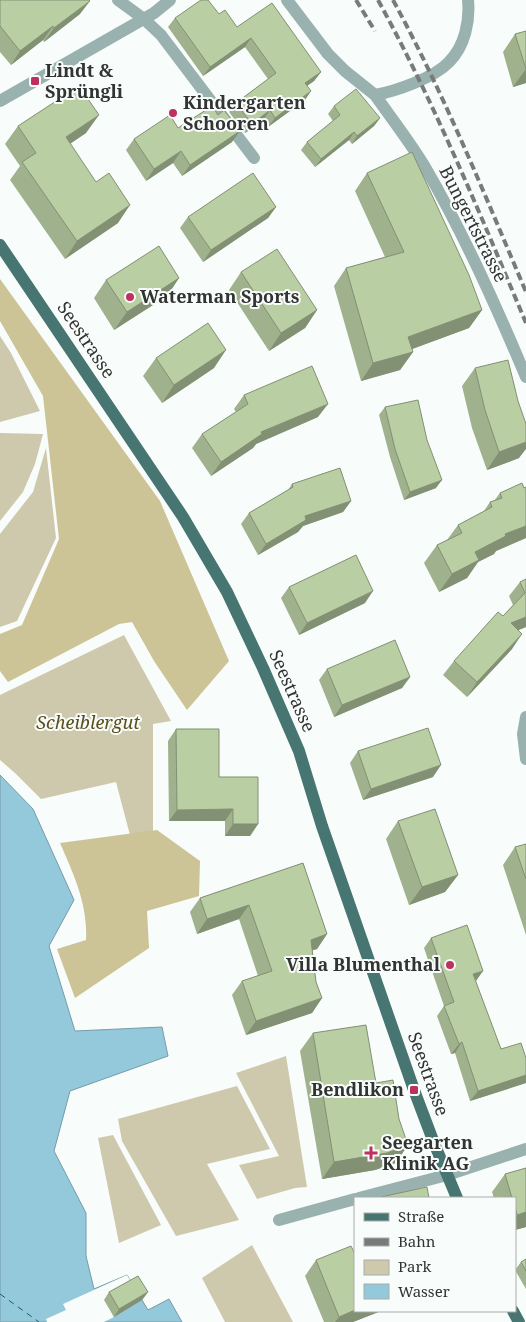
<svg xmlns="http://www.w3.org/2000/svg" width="526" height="1322" viewBox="0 0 526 1322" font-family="'Noto Serif',serif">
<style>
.green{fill:#cec8ac}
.forest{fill:#ccc396}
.water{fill:#93c9db;stroke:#769ca9}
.pier{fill:#f8fcfa}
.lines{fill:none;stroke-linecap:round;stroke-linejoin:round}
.ferry{stroke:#155c6f;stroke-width:1;stroke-dasharray:6 5;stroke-linecap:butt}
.minor{stroke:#99b2b0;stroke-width:12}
.major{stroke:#467572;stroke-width:12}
.rail{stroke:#787b79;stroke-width:4;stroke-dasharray:8 4;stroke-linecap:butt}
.wall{fill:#a0b18d}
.shaded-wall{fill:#829073}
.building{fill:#bacea4;stroke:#829073}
.poi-dot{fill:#be305e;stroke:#f8fcfa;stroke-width:2}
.labels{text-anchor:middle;stroke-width:4;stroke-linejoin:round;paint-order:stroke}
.poi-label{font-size:18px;font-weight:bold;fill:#323433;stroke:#f8fcfa;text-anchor:start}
.street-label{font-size:18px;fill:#323433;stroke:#f8fcfa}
.park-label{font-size:18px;font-style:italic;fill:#5b501b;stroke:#f8fcfa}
</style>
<rect width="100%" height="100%" fill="#f8fcfa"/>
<path class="green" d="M 0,336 L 11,353 L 40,411 L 0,422 Z
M 0,433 L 43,434 L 35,464 L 23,492 L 0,521 Z
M 46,448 L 56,538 L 17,621 L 0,627 L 0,534 L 33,492 Z
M 124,635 L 171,721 L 153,724 L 153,833 L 131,839 L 116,782 L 41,799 L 15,773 L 0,760 L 0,695 Z
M 286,1056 L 307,1187 L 295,1188 L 257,1199 L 239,1165 L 279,1156 L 236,1073 Z
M 237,1086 L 270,1149 L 207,1164 L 239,1220 L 176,1236 L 122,1141 L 118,1119 Z
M 113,1135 L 161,1225 L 119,1243 L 98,1138 Z
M 252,1245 L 293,1322 L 225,1322 L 202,1278 Z"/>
<path class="forest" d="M 0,279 L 160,501 L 229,661 L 187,710 L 154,661 L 132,622 L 119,624 L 8,682 L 0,671 L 0,634 L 22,625 L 59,539 L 43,396 L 0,321 Z
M 157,830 L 200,861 L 199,896 L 147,911 L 149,948 L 75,998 L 57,949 L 86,940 C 88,905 74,875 60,843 Z"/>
<path class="water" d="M 0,775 L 33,809 L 74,900 L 49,946 L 75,1031 L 162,1027 L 168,1056 L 70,1091 L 54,1151 L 86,1213 L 86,1256 L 94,1289 L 127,1275 L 148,1310 L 169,1299 L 182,1322 L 0,1322 Z"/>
<path class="pier" d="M 127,1275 L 134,1287 L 106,1302 L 114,1317 L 104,1322 L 47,1322 L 46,1319 L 66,1310 L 63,1304 Z"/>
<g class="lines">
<path class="ferry" d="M 0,1294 L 39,1322"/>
<path class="minor" d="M 118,0 L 144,19 L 161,35 L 254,158
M 287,0 L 328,54 L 345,71 L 375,95 C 396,91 434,78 449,62 C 465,46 470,21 468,0
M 375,95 C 392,119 410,142 425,167 C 464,234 496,306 526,377
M 0,101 L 154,13 L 170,0
M 526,717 L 523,734 L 526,759
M 359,1198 L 447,1175 L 526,1149
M 279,1220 L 355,1199"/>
<path class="major" d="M 0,245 L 183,517 L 227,592 L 263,668 L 299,751 L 322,826 L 414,1090 L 434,1143 L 457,1198
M 513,1311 L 519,1322"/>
<path class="rail" d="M 356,0 L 375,31
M 378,0 C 435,104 480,214 526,323
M 393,0 C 444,94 484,193 526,292"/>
</g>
<path class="wall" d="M 0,0 L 80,14 L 44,42 L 43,40 L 11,65 L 0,52 Z
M 219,14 L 237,27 L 321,72 L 314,81 L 307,86 L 305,100 L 268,127 L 263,120 L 245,133 L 229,112 L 236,103 L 268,79 L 245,47 L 203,76 L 168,27 L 175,18 Z
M 526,31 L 526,83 L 513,87 L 503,52 L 515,34 Z
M 334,106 L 380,118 L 374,126 L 352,144 L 349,140 L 315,167 L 301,150 L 307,142 L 333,121 L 328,114 Z
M 18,126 L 86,133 L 70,144 L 118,223 L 65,259 L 10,180 L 20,166 L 5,144 Z
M 178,128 L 232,142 L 182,176 L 173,163 L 146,181 L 126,150 L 134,139 Z
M 367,173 L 482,310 L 469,328 L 412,349 L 413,352 L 400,370 L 361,381 L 334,286 L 346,268 L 385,257 L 355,191 Z
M 276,207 L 268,218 L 203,262 L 180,228 L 188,217 Z
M 241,272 L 317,310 L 305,328 L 269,351 L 229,290 Z
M 179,278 L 167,296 L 114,330 L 94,298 L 106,280 Z
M 156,358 L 214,368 L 162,403 L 143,376 Z
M 475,368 L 519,458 L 487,470 L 472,428 L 462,386 Z
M 244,395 L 318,417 L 256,444 L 253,448 L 211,476 L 192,448 L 202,434 L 236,412 L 234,409 Z
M 385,407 L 436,488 L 404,500 L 390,457 L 379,415 Z
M 292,484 L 351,501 L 343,512 L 303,526 L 298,532 L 258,555 L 241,524 L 249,513 L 288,490 Z
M 526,487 L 526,538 L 496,551 L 494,554 L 478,562 L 467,578 L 439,592 L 424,563 L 437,545 L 447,540 L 458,525 L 484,511 L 490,502 L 494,501 L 500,493 Z
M 526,579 L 526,627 L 518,630 L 512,649 L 467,697 L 443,675 L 454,661 L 503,616 L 513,605 L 509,596 L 520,582 Z
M 289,587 L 365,603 L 299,635 L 281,598 Z
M 327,669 L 410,677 L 402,688 L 334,717 L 319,680 Z
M 176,729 L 219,777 L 258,824 L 250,836 L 225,836 L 225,821 L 169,821 L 168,741 Z
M 358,751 L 433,777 L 363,800 L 350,763 Z
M 398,821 L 458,875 L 445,892 L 409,905 L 386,839 Z
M 526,844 L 526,935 L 503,865 L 515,847 Z
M 303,863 L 327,934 L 317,949 L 312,950 L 316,982 L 322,998 L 312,1013 L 246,1035 L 232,995 L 242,981 L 258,976 L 239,919 L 197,934 L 190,912 L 200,898 Z
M 431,938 L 475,981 L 501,1049 L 526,1058 L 526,1083 L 470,1101 L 455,1053 L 451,1054 L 437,1016 L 444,1006 L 424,948 Z
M 313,1033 L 376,1083 L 396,1163 L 375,1170 L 322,1179 L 300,1051 Z
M 526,1168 L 526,1227 L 515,1230 L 515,1198 L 494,1198 L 492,1192 L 505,1174 Z
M 526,1259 L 526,1289 L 515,1270 L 521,1262 Z
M 316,1260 L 355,1311 L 381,1311 L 353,1322 L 324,1322 L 305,1276 Z
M 109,1292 L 148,1292 L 142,1300 L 114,1317 L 104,1300 Z"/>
<path class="shaded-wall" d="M 90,1 L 80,14 L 44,42 L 54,28 Z
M 53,26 L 43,40 L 11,65 L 20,51 Z
M 251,38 L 245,47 L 203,76 L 210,67 Z
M 526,69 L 526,83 L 513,87 Z
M 321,72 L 314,81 L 298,92 L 305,83 Z
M 311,91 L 305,100 L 268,127 L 275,118 Z
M 270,110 L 263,120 L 245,133 L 252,124 Z
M 99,115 L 86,133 L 53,155 L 66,137 Z
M 380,118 L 374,126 L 352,144 L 357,136 Z
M 240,131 L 232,142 L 182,176 L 190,165 Z
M 354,132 L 349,140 L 315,167 L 321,159 Z
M 181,151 L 173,163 L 146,181 L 154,169 Z
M 130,205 L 118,223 L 65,259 L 77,241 Z
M 276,207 L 268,218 L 203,262 L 211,250 Z
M 179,278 L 167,296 L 114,330 L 127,312 Z
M 317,310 L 305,328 L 269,351 L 281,333 Z
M 482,310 L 469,328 L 396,355 L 408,337 Z
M 226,350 L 214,368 L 162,403 L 174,385 Z
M 413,352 L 400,370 L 361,381 L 373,363 Z
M 328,404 L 318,417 L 256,444 L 253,448 L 211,476 L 221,462 L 261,432 Z
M 526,442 L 526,449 L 519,458 L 487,470 L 499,452 Z
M 442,480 L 436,488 L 404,500 L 410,492 Z
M 351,501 L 343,512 L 303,526 L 298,532 L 258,555 L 266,544 L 305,516 Z
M 526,526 L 526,538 L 496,551 L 494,554 L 478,562 L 467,578 L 439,592 L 452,574 L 475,552 L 505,534 Z
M 373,591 L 365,603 L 299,635 L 307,623 Z
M 526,617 L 526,627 L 500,638 L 511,623 Z
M 522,634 L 512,649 L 467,697 L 477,682 Z
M 410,677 L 402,688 L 334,717 L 342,705 Z
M 441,765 L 433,777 L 363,800 L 371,789 Z
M 233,809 L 225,821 L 169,821 L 177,810 Z
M 233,824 L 258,824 L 250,836 L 225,836 Z
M 458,875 L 445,892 L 409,905 L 422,887 Z
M 249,905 L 239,919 L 197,934 L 207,919 Z
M 327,934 L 317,949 L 301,954 L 311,940 Z
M 483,971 L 476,981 L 473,974 Z
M 322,998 L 312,1013 L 246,1035 L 256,1021 Z
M 462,1042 L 455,1053 L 451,1054 L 459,1044 Z
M 526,1075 L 526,1083 L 470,1101 L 478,1091 Z
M 408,1145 L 396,1163 L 375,1170 L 322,1179 L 334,1162 Z
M 526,1212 L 526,1227 L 515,1230 L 515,1218 L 517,1215 Z
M 148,1292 L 142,1300 L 114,1317 L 119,1309 Z
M 355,1310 L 355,1311 L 381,1311 L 353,1322 L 335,1322 L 339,1317 Z"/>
<path class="building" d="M 0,0 L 89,0 L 90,1 L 54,28 L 53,26 L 20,51 L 0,26 Z
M 201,0 L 208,0 L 219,14 L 225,10 L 237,27 L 272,3 L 321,72 L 305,83 L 311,91 L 275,118 L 270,110 L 252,124 L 236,103 L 276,73 L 251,38 L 210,67 L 175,18 Z
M 526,31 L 526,69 L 515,34 Z
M 79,86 L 99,115 L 66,137 L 96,182 L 109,173 L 130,205 L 77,241 L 22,162 L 36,153 L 18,126 Z
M 356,89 L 380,118 L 357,136 L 354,132 L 321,159 L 307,142 L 340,115 L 334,106 Z
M 212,106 L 218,115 L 224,110 L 240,131 L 190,165 L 181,151 L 154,169 L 134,139 L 170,115 L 178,128 Z
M 412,152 L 469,275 L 482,310 L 408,337 L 413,352 L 373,363 L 346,268 L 404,252 L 367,173 Z
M 253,173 L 276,207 L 211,250 L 188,217 Z
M 159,246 L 179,278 L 127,312 L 106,280 Z
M 277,249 L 317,310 L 281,333 L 241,272 Z
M 208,323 L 226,350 L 174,385 L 156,358 Z
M 508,360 L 518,401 L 526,424 L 526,442 L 499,452 L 485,410 L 475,368 Z
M 312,366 L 328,404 L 261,432 L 262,434 L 221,462 L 202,434 L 248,404 L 244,395 Z
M 418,400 L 427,440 L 442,480 L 410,492 L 395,449 L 385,407 Z
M 340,468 L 351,501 L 305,516 L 306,520 L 266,544 L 249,513 L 293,487 L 292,484 Z
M 522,483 L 524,488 L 526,487 L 526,526 L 505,534 L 506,536 L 475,552 L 479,560 L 452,574 L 437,545 L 462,533 L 458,525 L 492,507 L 490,502 L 502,498 L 500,493 Z
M 356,555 L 373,591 L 307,623 L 289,587 Z
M 526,579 L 526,617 L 511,623 L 522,634 L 477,682 L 454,661 L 498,612 L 503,616 L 525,593 L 520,582 Z
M 395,640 L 410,677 L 342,705 L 327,669 Z
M 428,728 L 441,765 L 371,789 L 358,751 Z
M 176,729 L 219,729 L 219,777 L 258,777 L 258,824 L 233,824 L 233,809 L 177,810 Z
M 435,809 L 458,875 L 422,887 L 398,821 Z
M 526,844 L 526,879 L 515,847 Z
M 303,863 L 327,934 L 311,940 L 316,982 L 322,998 L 256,1021 L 242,981 L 272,971 L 249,905 L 207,919 L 200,898 Z
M 467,925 L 483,971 L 473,974 L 501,1049 L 521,1043 L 526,1058 L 526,1075 L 478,1091 L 462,1042 L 459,1044 L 444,1006 L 454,1002 L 431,938 Z
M 366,1025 L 376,1083 L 393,1080 L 399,1119 L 408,1145 L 387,1153 L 334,1162 L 313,1033 Z
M 526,1168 L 526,1212 L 517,1215 L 515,1206 L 515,1198 L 512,1198 L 505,1174 Z
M 427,1187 L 429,1198 L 381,1198 L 381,1197 Z
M 351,1246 L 355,1254 L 355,1310 L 339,1317 L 316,1260 Z
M 526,1259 L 526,1271 L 521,1262 Z
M 138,1276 L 148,1292 L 119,1309 L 109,1292 Z"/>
<g class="poi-dot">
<rect x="30" y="76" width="10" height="10" rx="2.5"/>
<circle cx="173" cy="113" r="5"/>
<circle cx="130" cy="297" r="5"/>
<circle cx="450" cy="965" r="5"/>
<rect x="409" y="1085" width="10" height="10" rx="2.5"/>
<path d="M368.5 1145.5h5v5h5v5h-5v5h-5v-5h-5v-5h5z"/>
</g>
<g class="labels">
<g class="poi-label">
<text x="45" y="77">Lindt &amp;<tspan x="45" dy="21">Sprüngli</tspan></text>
<text x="183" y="109">Kindergarten<tspan x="183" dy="21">Schooren</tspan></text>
<text x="140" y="303">Waterman Sports</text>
<text x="440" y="971" text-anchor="end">Villa Blumenthal</text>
<text x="404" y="1096" text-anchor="end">Bendlikon</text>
<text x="382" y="1149">Seegarten<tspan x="382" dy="21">Klinik AG</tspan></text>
</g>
<g class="street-label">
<text transform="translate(473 224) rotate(63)" y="6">Bungertstrasse</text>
<text transform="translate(86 340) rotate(56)" y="6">Seestrasse</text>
<text transform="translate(292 691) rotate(66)" y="6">Seestrasse</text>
<text transform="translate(428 1074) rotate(70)" y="6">Seestrasse</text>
</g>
<g class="park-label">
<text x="88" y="729">Scheiblergut</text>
</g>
</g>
<rect x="354" y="1197" width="162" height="115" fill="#f8fcfa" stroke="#a9acaa"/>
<rect x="364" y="1213" width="25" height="8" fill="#467572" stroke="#a9acaa"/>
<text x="398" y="1222" font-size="15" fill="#323433">Straße</text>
<rect x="364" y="1238" width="25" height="8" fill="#787b79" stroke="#a9acaa"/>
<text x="398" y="1247" font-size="15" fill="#323433">Bahn</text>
<rect x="364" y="1260" width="25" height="15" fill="#cec8ac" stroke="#a9acaa"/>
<text x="398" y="1272" font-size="15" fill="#323433">Park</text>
<rect x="364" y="1284" width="25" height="15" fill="#93c9db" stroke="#a9acaa"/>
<text x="398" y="1297" font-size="15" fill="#323433">Wasser</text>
</svg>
